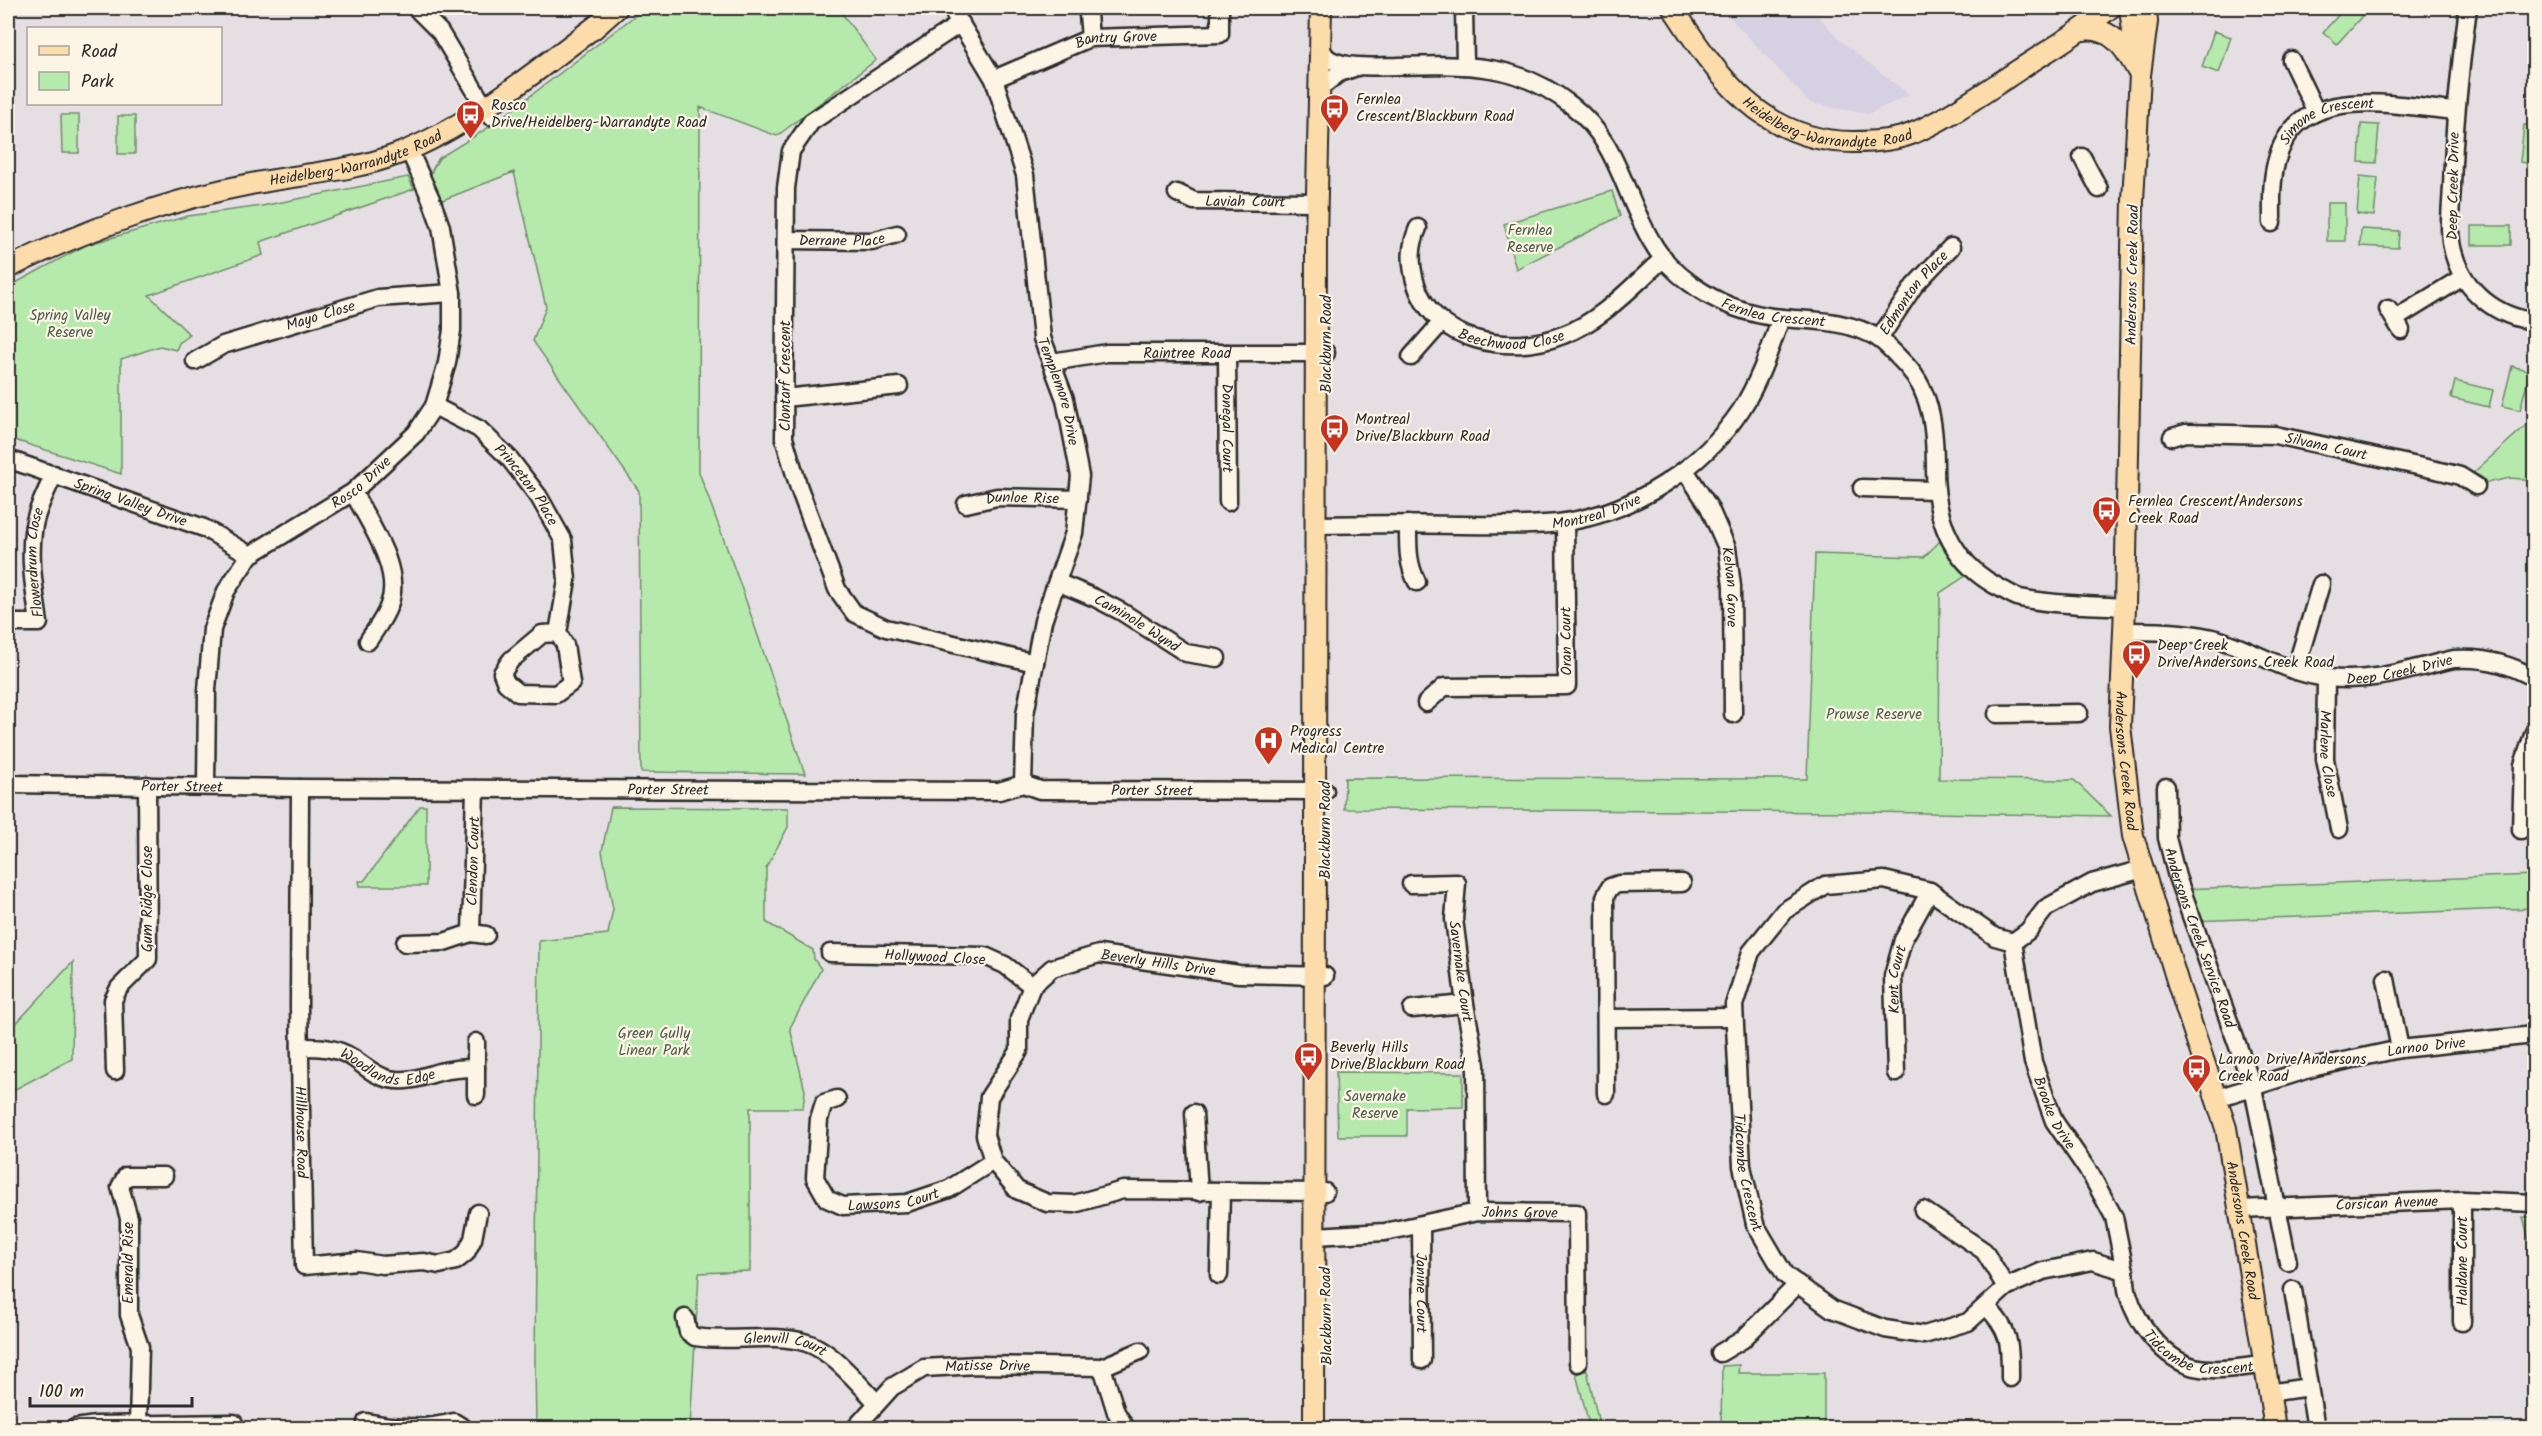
<svg xmlns="http://www.w3.org/2000/svg" width="2542" height="1436" viewBox="0 0 2542 1436" font-family="Kalam,sans-serif">
<style>
.built{fill:#d5d0e2}
.green{fill:#b6eaac;stroke:#708a6c;stroke-width:1.5}
.lines{fill:none;stroke-linecap:round;stroke-linejoin:round}
.minor-casing{stroke:#2b2b2b;stroke-width:21}
.major-casing{stroke:#2b2b2b;stroke-width:24}
.minor{stroke:#fcf5e5;stroke-width:16}
.major{stroke:#fddcac;stroke-width:20}
.labels{text-anchor:middle;stroke-width:4.5;stroke-linejoin:round;paint-order:stroke}
.street-label{font-size:15px;fill:#2b2b2b;stroke:#fcf5e5}
.poi-label{font-size:15px;fill:#2b2b2b;stroke:#fcf5e5;text-anchor:start}
.park-label{font-size:15px;fill:#4e5b4b;stroke:#fcf5e5}
</style>
<rect width="100%" height="100%" fill="#e5dfe3"/>
<filter id="ink" filterUnits="userSpaceOnUse"><feTurbulence type="fractalNoise" baseFrequency=".0167" numOctaves="2"/><feDisplacementMap in="SourceGraphic" scale="12" xChannelSelector="R" yChannelSelector="G"/><feConvolveMatrix kernelMatrix="1 2 1 2 8 2 1 2 1" color-interpolation-filters="sRGB"/></filter>
<g filter="url(#ink)">
<path class="built" d="M 1721,8 L 1811,8 L 1841,41 L 1909,95 L 1868,114 L 1810,103 Z"/>
<path class="green" d="M 645,8 L 838,8 L 876,60 L 777,136 L 700,107 L 699,472 L 743,592 L 805,774 L 641,772 L 639,491 L 533,341 L 546,307 L 514,172 L 440,201 L 431,176 L 432,170 L 439,158 L 491,126 Z
M 2345,8 L 2353,8 L 2362,16 L 2337,44 L 2323,32 Z
M 2214,31 L 2231,37 L 2219,73 L 2202,67 Z
M 61,115 L 79,115 L 79,153 L 62,153 Z
M 118,116 L 135,116 L 135,154 L 118,154 Z
M 2361,124 L 2379,125 L 2376,163 L 2359,162 Z
M 2524,125 L 2534,125 L 2534,164 L 2520,162 Z
M 2360,176 L 2378,178 L 2374,216 L 2357,214 Z
M 408,177 L 414,189 L 260,242 L 263,255 L 149,295 L 190,335 L 179,343 L 176,350 L 160,346 L 121,359 L 121,474 L 8,438 L 8,287 L 86,245 L 188,216 L 262,206 Z
M 1612,191 L 1620,216 L 1516,269 L 1504,224 Z
M 2327,203 L 2345,203 L 2345,241 L 2327,241 Z
M 2472,226 L 2511,226 L 2511,245 L 2472,245 Z
M 2361,229 L 2399,231 L 2398,248 L 2360,246 Z
M 2512,366 L 2530,371 L 2520,410 L 2502,406 Z
M 2455,381 L 2493,390 L 2489,407 L 2451,398 Z
M 2534,420 L 2534,480 L 2510,478 L 2487,483 L 2483,478 L 2473,473 L 2531,421 Z
M 1940,541 L 1967,575 L 1940,593 L 1939,779 L 2074,780 L 2111,816 L 1864,812 L 1344,809 L 1345,778 L 1807,779 L 1815,554 L 1924,557 Z
M 420,806 L 426,806 L 426,886 L 360,886 L 359,881 L 364,881 Z
M 611,807 L 788,808 L 788,827 L 766,868 L 766,922 L 813,950 L 814,959 L 821,969 L 790,1028 L 805,1091 L 803,1108 L 750,1108 L 750,1271 L 699,1273 L 690,1428 L 536,1428 L 535,1360 L 539,941 L 608,934 L 613,909 L 602,851 Z
M 2534,875 L 2534,908 L 2193,921 L 2182,889 Z
M 73,962 L 72,1059 L 8,1093 L 8,1032 Z
M 1336,1072 L 1463,1073 L 1463,1107 L 1407,1108 L 1407,1136 L 1338,1136 Z
M 2523,1217 L 2534,1217 L 2534,1280 L 2534,1258 Z
M 1739,1365 L 1738,1373 L 1824,1373 L 1824,1428 L 1721,1428 L 1722,1366 Z
M 1587,1370 L 1600,1428 L 1590,1428 L 1576,1374 Z"/>
<g class="lines">
<defs>
<g id="minor">
<path d="M 416,8 L 440,32 L 490,116"/>
<path id="s1" d="M 951,8 L 994,79 L 1025,175 L 1042,338 L 1065,399 L 1080,476 L 1074,533 L 1043,621 L 1025,714 L 1023,784"/>
<path d="M 1090,8 L 1088,14 L 1090,38"/>
<path d="M 1464,8 L 1465,66"/>
<path d="M 2468,8 C 2460,67 2454,126 2452,186 C 2451,209 2447,233 2454,255 C 2465,292 2497,317 2534,321"/>
<path d="M 961,23 L 811,122 L 791,151 L 786,188 L 784,438 L 799,488 L 837,589 L 854,613 L 886,628 L 1035,663"/>
<path id="s2" d="M 1321,47 C 1323,53 1325,57 1331,60 C 1351,69 1375,66 1397,66 C 1428,65 1460,64 1491,69 C 1521,74 1548,87 1571,105 C 1619,142 1623,194 1652,242 C 1660,257 1676,273 1690,283 C 1716,303 1749,315 1782,318 C 1815,321 1848,320 1878,338 C 1888,345 1898,357 1906,365 C 1933,394 1935,433 1935,469 C 1935,521 1953,564 2000,588 C 2006,591 2013,596 2020,598 C 2054,605 2091,605 2125,607"/>
<path d="M 2291,60 L 2316,112"/>
<path id="s3" d="M 994,79 L 1090,38 L 1220,34 L 1220,8"/>
<path d="M 1320,88 L 1339,73 L 1357,67"/>
<path d="M 2082,157 L 2099,189"/>
<path id="s4" d="M 1177,193 L 1194,201 L 1316,202"/>
<path id="s5" d="M 2272,223 C 2272,203 2271,183 2276,163 C 2296,80 2393,106 2455,111"/>
<path id="s6" d="M 1418,228 C 1410,246 1410,262 1415,281 C 1432,343 1511,356 1563,335 C 1602,321 1634,284 1664,258"/>
<path id="s7" d="M 786,240 L 872,241 L 897,234"/>
<path d="M 2388,309 L 2401,330"/>
<path d="M 2395,319 L 2463,277"/>
<path id="s8" d="M 1879,339 L 1914,286 L 1951,247"/>
<path id="s9" d="M 1227,353 L 1228,502"/>
<path d="M 1411,357 L 1441,323"/>
<path id="s10" d="M 195,361 L 223,345 L 378,298 L 452,293"/>
<path id="s11" d="M 1052,362 L 1107,353 L 1326,353"/>
<path d="M 784,398 L 899,386"/>
<path id="s12" d="M 434,406 L 479,429 L 509,458 L 539,497 L 563,540 L 567,580 L 558,633 L 565,645 L 571,683 L 556,694 L 518,693 L 506,683 L 502,673 L 511,660 L 542,634 L 558,633"/>
<path id="s13" d="M 2172,437 L 2186,433 L 2275,435 L 2445,472 L 2460,476 L 2476,486"/>
<path id="s14" d="M 8,459 L 204,528 L 250,555"/>
<path id="s15" d="M 1685,470 L 1709,507 L 1727,548 L 1732,586 L 1733,714"/>
<path d="M 1862,488 L 1935,490"/>
<path d="M 353,492 C 369,523 403,570 389,605 C 385,618 375,630 368,641"/>
<path id="s16" d="M 966,504 L 997,497 L 1078,499"/>
<path d="M 1408,524 C 1408,545 1407,563 1417,582"/>
<path id="s17" d="M 1316,525 C 1364,524 1413,524 1461,525 C 1495,525 1532,527 1566,522 C 1635,511 1702,468 1741,410 C 1759,382 1770,349 1781,318"/>
<path id="s18" d="M 1057,582 L 1095,598 L 1122,612 L 1186,653 L 1217,658"/>
<path id="s19" d="M 8,623 L 39,623 C 35,593 29,562 33,532 C 35,512 46,493 54,474"/>
<path id="s20" d="M 2124,631 C 2156,631 2189,631 2220,640 C 2257,652 2288,674 2328,678 C 2375,683 2409,669 2454,659 C 2484,657 2509,663 2534,678"/>
<path d="M 2295,671 L 2321,584"/>
<path id="s21" d="M 2326,678 L 2325,759 L 2339,829"/>
<path d="M 1426,703 L 1444,687 L 1567,686 L 1565,522"/>
<path d="M 1997,714 L 2079,713"/>
<path id="s22" d="M 8,784 L 300,788 L 999,791 L 1023,784 L 1040,790 L 1325,791"/>
<path id="s23" d="M 206,786 L 207,690 L 212,629 L 226,591 L 250,555 L 353,492 L 416,433 L 434,406 L 447,363 L 452,330 L 452,293 L 441,227 L 431,199 L 409,150"/>
<path id="s24" d="M 2166,787 L 2167,838 L 2177,877 L 2253,1088 L 2288,1262"/>
<path id="s25" d="M 300,788 L 299,1006 L 304,1266 L 357,1261 L 382,1265 L 424,1262 L 439,1265 L 456,1261 L 466,1253 L 473,1239 L 478,1213"/>
<path d="M 2521,830 L 2523,765 L 2534,732"/>
<path id="s26" d="M 1411,884 L 1457,883 L 1454,919 L 1465,1004 L 1476,1065 L 1477,1212"/>
<path id="s27" d="M 471,933 L 475,789"/>
<path id="s28" d="M 2013,942 L 1995,937 L 1930,891 L 1884,880 L 1825,885 L 1784,911 L 1751,952 L 1734,1005 L 1742,1166 L 1755,1224 L 1785,1275 L 1832,1309 L 1885,1329 L 1924,1335 L 1968,1322 L 2006,1287 L 2043,1271 L 2093,1261 L 2125,1271 C 2126,1279 2126,1287 2128,1294 C 2136,1323 2164,1359 2194,1367 C 2217,1372 2241,1367 2263,1365"/>
<path id="s29" d="M 2013,942 L 2033,1062 L 2054,1121 L 2091,1175 L 2114,1217 L 2125,1271"/>
<path d="M 2013,942 L 2028,931 L 2046,908 L 2092,883 L 2143,869"/>
<path d="M 405,943 L 444,942 L 471,933 L 486,935"/>
<path d="M 830,953 L 985,956 L 1005,965 L 1032,986"/>
<path d="M 2386,979 L 2400,1049"/>
<path d="M 1412,1009 L 1465,1004"/>
<path d="M 1606,1018 L 1734,1017"/>
<path d="M 476,1042 L 476,1095"/>
<path id="s30" d="M 300,1047 C 319,1047 336,1047 353,1058 C 365,1066 375,1076 389,1079 C 407,1083 422,1077 439,1072 C 451,1069 463,1068 476,1068"/>
<path d="M 115,1071 L 113,1000 L 119,988 L 148,959 L 147,785"/>
<path id="s31" d="M 1896,1073 L 1893,976 L 1903,940 L 1930,891"/>
<path d="M 1606,1094 L 1605,897 L 1610,887 L 1619,884 L 1682,883"/>
<path id="s32" d="M 2217,1098 L 2316,1067 L 2400,1049 L 2534,1035"/>
<path id="s33" d="M 837,1099 L 824,1103 L 819,1119 L 815,1178 L 827,1199 L 843,1206 L 907,1203 L 949,1189 L 993,1161"/>
<path d="M 1194,1113 L 1199,1192"/>
<path id="s34" d="M 1325,1192 L 1123,1190 L 1074,1204 L 1047,1203 L 1017,1190 L 993,1161 L 985,1135 L 989,1097 L 1019,1051 L 1019,1019 L 1032,986 L 1052,968 L 1099,954 L 1239,974 L 1325,976"/>
<path id="s35" d="M 2239,1209 L 2462,1200 L 2534,1203"/>
<path d="M 1923,1210 L 1984,1251 L 2006,1287"/>
<path id="s36" d="M 1421,1225 L 1422,1360"/>
<path id="s37" d="M 1315,1236 L 1385,1232 L 1477,1212 L 1577,1213 L 1578,1363"/>
<path d="M 1219,1275 L 1221,1192"/>
<path d="M 2293,1290 L 2316,1428"/>
<path d="M 1986,1306 C 2011,1331 2010,1344 2010,1378"/>
<path id="s38" d="M 685,1318 L 688,1332 L 695,1337 C 731,1343 771,1332 807,1343 C 831,1350 860,1385 877,1403"/>
<path d="M 2462,1322 L 2462,1200"/>
<path d="M 1720,1353 L 1742,1340 L 1798,1284"/>
<path d="M 1102,1367 L 1116,1412 L 1126,1428"/>
<path d="M 2268,1393 L 2309,1387"/>
<path d="M 366,1422 C 396,1428 424,1430 454,1422 L 464,1428"/>
<path d="M 138,1425 L 140,1347 L 129,1315 L 129,1218 L 120,1187 L 126,1176 L 164,1176"/>
<path d="M 75,1428 L 96,1425 L 234,1423"/>
<path id="s39" d="M 855,1428 L 892,1387 L 924,1368 L 977,1365 L 1102,1367 L 1140,1351"/>
</g>
<g id="major">
<path id="s40" d="M 1673,8 C 1716,75 1763,142 1853,142 C 1872,142 1893,141 1911,134 C 1945,120 1974,99 2005,79 C 2040,55 2077,35 2110,8"/>
<path d="M 2130,8 L 2136,55"/>
<path id="s41" d="M 2146,8 L 2147,22 L 2140,75 L 2133,200 L 2125,607 L 2120,726 L 2133,836 L 2179,987 L 2226,1128 L 2275,1428"/>
<path d="M 592,30 L 617,8"/>
<path d="M 2083,30 C 2114,26 2127,52 2140,75"/>
<path id="s42" d="M 8,268 C 81,231 175,198 256,183 C 304,174 353,171 398,154 C 471,126 538,69 600,23"/>
<path d="M 1314,1428 L 1316,239 L 1321,8"/>
</g>
</defs>
<use href="#minor" class="minor-casing"/>
<use href="#major" class="major-casing"/>
<use href="#minor" class="minor"/>
<use href="#major" class="major"/>
</g>
</g>
<defs>
<symbol id="bus-pin" viewBox="-11 -11 22 30"><path d="M0 17L-7.5 6A9.5 9.5 0 1 1 7.5 6Z" fill="#c8321e" stroke="#fcf5e5"/><path d="M-5-6H5V4H4V6H2V4H-2V6H-4V4H-5ZM-3.5-4V0h7V-4ZM-3.5 1.2v1.5H-2V1.2ZM2 1.2v1.5H3.5V1.2Z" fill="#fff"/></symbol>
<symbol id="hospital-pin" viewBox="-11 -11 22 30"><path d="M0 17L-7.5 6A9.5 9.5 0 1 1 7.5 6Z" fill="#c8321e" stroke="#fcf5e5"/><path d="M-5-5h3v3.5h4V-5h3V5h-3V1.5h-4V5h-3Z" fill="#fff"/></symbol>
</defs>
<g fill-rule="evenodd">
<use href="#bus-pin" x="1318" y="92" width="33" height="45"/>
<use href="#bus-pin" x="454" y="98" width="33" height="45"/>
<use href="#bus-pin" x="1318" y="412" width="33" height="45"/>
<use href="#bus-pin" x="2090" y="494" width="33" height="45"/>
<use href="#bus-pin" x="2120" y="638" width="33" height="45"/>
<use href="#hospital-pin" x="1252" y="724" width="33" height="45"/>
<use href="#bus-pin" x="1292" y="1040" width="33" height="45"/>
<use href="#bus-pin" x="2180" y="1052" width="33" height="45"/>
</g>
<g class="labels">
<g class="street-label">
<text dy="5" stroke="none"><textPath href="#s3" startOffset="130">Bantry Grove</textPath></text>
<text dy="5" stroke="none"><textPath href="#s40" startOffset="206">Heidelberg-Warrandyte Road</textPath></text>
<text dy="5" stroke="none"><textPath href="#s5" startOffset="134">Simone Crescent</textPath></text>
<text dy="5" stroke="none"><textPath href="#s42" startOffset="366">Heidelberg-Warrandyte Road</textPath></text>
<text transform="translate(2453 186) rotate(-89)" y="5">Deep Creek Drive</text>
<text dy="5" stroke="none"><textPath href="#s4" startOffset="70">Laviah Court</textPath></text>
<text dy="5" stroke="none"><textPath href="#s7" startOffset="56">Derrane Place</textPath></text>
<text transform="translate(2132 275) rotate(-89)" y="5">Andersons Creek Road</text>
<text dy="5" stroke="none"><textPath href="#s8" startOffset="58">Edmonton Place</textPath></text>
<text dy="5" stroke="none"><textPath href="#s2" startOffset="574">Fernlea Crescent</textPath></text>
<text dy="5" stroke="none"><textPath href="#s10" startOffset="134">Mayo Close</textPath></text>
<text dy="5" stroke="none"><textPath href="#s6" startOffset="178">Beechwood Close</textPath></text>
<text transform="translate(1326 344) rotate(-90)" y="5">Blackburn Road</text>
<text dy="5" stroke="none"><textPath href="#s11" startOffset="136">Raintree Road</textPath></text>
<text transform="translate(785 376) rotate(-90)" y="5">Clontarf Crescent</text>
<text dy="5" stroke="none"><textPath href="#s1" startOffset="404">Templemore Drive</textPath></text>
<text dy="5" stroke="none"><textPath href="#s9" startOffset="75">Donegal Court</textPath></text>
<text dy="5" stroke="none"><textPath href="#s13" startOffset="156">Silvana Court</textPath></text>
<text dy="5" stroke="none"><textPath href="#s23" startOffset="374">Rosco Drive</textPath></text>
<text dy="5" stroke="none"><textPath href="#s12" startOffset="124">Princeton Place</textPath></text>
<text dy="5" stroke="none"><textPath href="#s16" startOffset="57">Dunloe Rise</textPath></text>
<text dy="5" stroke="none"><textPath href="#s14" startOffset="130">Spring Valley Drive</textPath></text>
<text dy="5" stroke="none"><textPath href="#s17" startOffset="282">Montreal Drive</textPath></text>
<text dy="5" stroke="none"><textPath href="#s19" startOffset="92">Flowerdrum Close</textPath></text>
<text dy="5" stroke="none"><textPath href="#s15" startOffset="128">Kelvan Grove</textPath></text>
<text dy="5" stroke="none"><textPath href="#s18" startOffset="90">Caminole Wynd</textPath></text>
<text transform="translate(1566 641) rotate(-91)" y="5">Oran Court</text>
<text dy="5" stroke="none"><textPath href="#s20" startOffset="284">Deep Creek Drive</textPath></text>
<text dy="5" stroke="none"><textPath href="#s21" startOffset="76">Marlene Close</textPath></text>
<text dy="5" stroke="none"><textPath href="#s41" startOffset="754">Andersons Creek Road</textPath></text>
<text dy="5" stroke="none"><textPath href="#s22" startOffset="174">Porter Street</textPath></text>
<text dy="5" stroke="none"><textPath href="#s22" startOffset="660">Porter Street</textPath></text>
<text dy="5" stroke="none"><textPath href="#s22" startOffset="1146">Porter Street</textPath></text>
<text transform="translate(1325 830) rotate(-90)" y="5">Blackburn Road</text>
<text dy="5" stroke="none"><textPath href="#s27" startOffset="72">Clendon Court</textPath></text>
<text transform="translate(147 899) rotate(-90)" y="5">Gum Ridge Close</text>
<text dy="5" stroke="none"><textPath href="#s24" startOffset="156">Andersons Creek Service Road</textPath></text>
<text transform="translate(935 957) rotate(3)" y="5">Hollywood Close</text>
<text dy="5" stroke="none"><textPath href="#s34" startOffset="674">Beverly Hills Drive</textPath></text>
<text dy="5" stroke="none"><textPath href="#s26" startOffset="135">Savernake Court</textPath></text>
<text dy="5" stroke="none"><textPath href="#s31" startOffset="94">Kent Court</textPath></text>
<text dy="5" stroke="none"><textPath href="#s32" startOffset="216">Larnoo Drive</textPath></text>
<text dy="5" stroke="none"><textPath href="#s30" startOffset="93">Woodlands Edge</textPath></text>
<text dy="5" stroke="none"><textPath href="#s29" startOffset="177">Brooke Drive</textPath></text>
<text dy="5" stroke="none"><textPath href="#s25" startOffset="344">Hillhouse Road</textPath></text>
<text dy="5" stroke="none"><textPath href="#s28" startOffset="530">Tidcombe Crescent</textPath></text>
<text dy="5" stroke="none"><textPath href="#s33" startOffset="182">Lawsons Court</textPath></text>
<text dy="5" stroke="none"><textPath href="#s35" startOffset="148">Corsican Avenue</textPath></text>
<text dy="5" stroke="none"><textPath href="#s37" startOffset="207">Johns Grove</textPath></text>
<text dy="5" stroke="none"><textPath href="#s41" startOffset="1240">Andersons Creek Road</textPath></text>
<text transform="translate(2462 1261) rotate(-90)" y="5">Haldane Court</text>
<text transform="translate(128 1263) rotate(-90)" y="5">Emerald Rise</text>
<text dy="5" stroke="none"><textPath href="#s36" startOffset="68">Janine Court</textPath></text>
<text transform="translate(1326 1316) rotate(-91)" y="5">Blackburn Road</text>
<text dy="5" stroke="none"><textPath href="#s28" startOffset="1143">Tidcombe Crescent</textPath></text>
<text dy="5" stroke="none"><textPath href="#s38" startOffset="114">Glenvill Court</textPath></text>
<text dy="5" stroke="none"><textPath href="#s39" startOffset="156">Matisse Drive</textPath></text>
</g>
<g class="poi-label">
<text x="1356" y="104">Fernlea<tspan x="1356" dy="17">Crescent/Blackburn Road</tspan></text>
<text x="491" y="110">Rosco<tspan x="491" dy="17">Drive/Heidelberg-Warrandyte Road</tspan></text>
<text x="1355" y="424">Montreal<tspan x="1355" dy="17">Drive/Blackburn Road</tspan></text>
<text x="2128" y="506">Fernlea Crescent/Andersons<tspan x="2128" dy="17">Creek Road</tspan></text>
<text x="2157" y="650">Deep Creek<tspan x="2157" dy="17">Drive/Andersons Creek Road</tspan></text>
<text x="1290" y="736">Progress<tspan x="1290" dy="17">Medical Centre</tspan></text>
<text x="1330" y="1052">Beverly Hills<tspan x="1330" dy="17">Drive/Blackburn Road</tspan></text>
<text x="2218" y="1064">Larnoo Drive/Andersons<tspan x="2218" dy="17">Creek Road</tspan></text>
</g>
<g class="park-label">
<text x="1530" y="235">Fernlea<tspan x="1530" dy="17">Reserve</tspan></text>
<text x="70" y="320">Spring Valley<tspan x="70" dy="17">Reserve</tspan></text>
<text x="1874" y="719">Prowse Reserve</text>
<text x="654" y="1038">Green Gully<tspan x="654" dy="17">Linear Park</tspan></text>
<text x="1375" y="1101">Savernake<tspan x="1375" dy="17">Reserve</tspan></text>
</g>
</g>
<rect width="2542" height="1436" fill="none" stroke="#fcf5e5" stroke-width="30"/>
<rect x="15" y="15" width="2512" height="1406" fill="none" stroke="#2b2b2b" stroke-width="2" filter="url(#ink)"/>
<rect x="27" y="27" width="195" height="78" fill="#fcf5e5" stroke="#a8a49b" stroke-width="1.5"/>
<rect x="39" y="46" width="30" height="9" fill="#fddcac" stroke="#a8a49b" stroke-width="1.5"/>
<text x="81" y="57" font-size="18" fill="#2b2b2b">Road</text>
<rect x="39" y="72" width="30" height="18" fill="#b6eaac" stroke="#a8a49b" stroke-width="1.5"/>
<text x="81" y="87" font-size="18" fill="#2b2b2b">Park</text>
<path d="M30 1397v9h162v-9" fill="none" stroke="#2b2b2b" stroke-width="3"/>
<text x="39" y="1397" font-size="18" fill="#2b2b2b" stroke="#fcf5e5" stroke-width="4.5" paint-order="stroke">100 m</text>
</svg>
